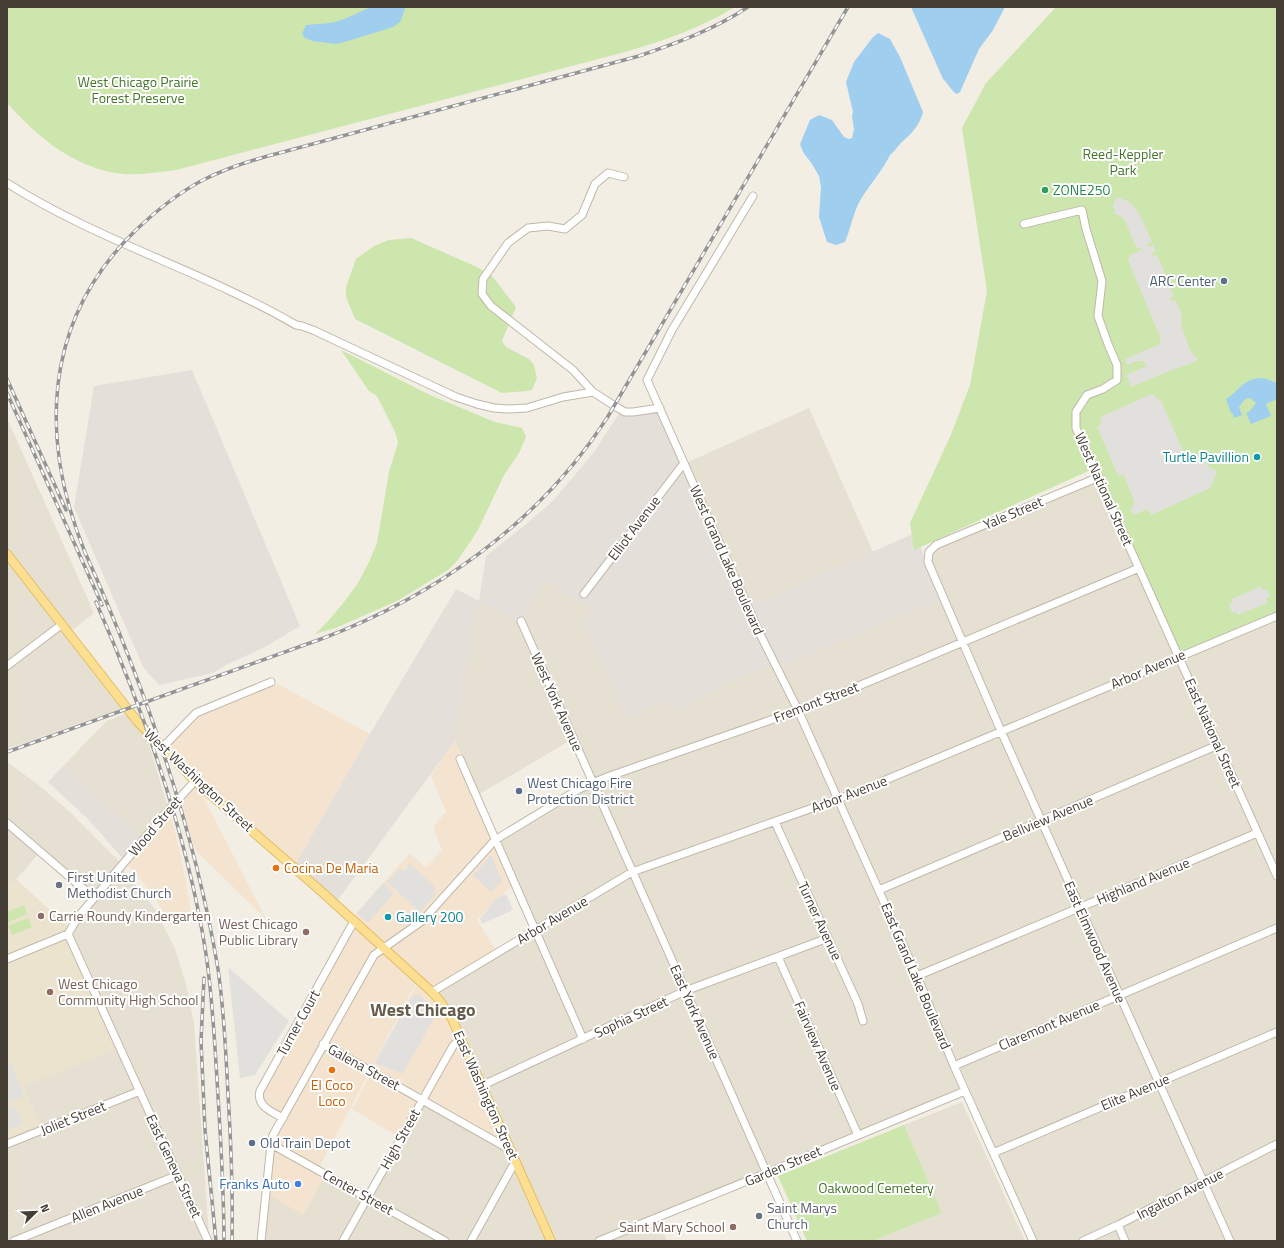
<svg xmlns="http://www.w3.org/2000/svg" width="1284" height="1248" viewBox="0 0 1284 1248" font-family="'Titillium Web',sans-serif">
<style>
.residential{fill:#e6e0d2}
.commercial{fill:#f4e4cf}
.industrial{fill:#e4dfd9}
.education{fill:#ebe3ce}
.green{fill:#cce6ad}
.parking{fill:#e2e0dc}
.water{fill:#a0ceef}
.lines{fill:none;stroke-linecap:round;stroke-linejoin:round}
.minor-casing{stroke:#c0b8aa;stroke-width:9}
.major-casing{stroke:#e2bc62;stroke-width:10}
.minor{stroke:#fff;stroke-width:7}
.major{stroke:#fddf92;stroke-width:8}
.rail-casing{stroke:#949494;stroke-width:3.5}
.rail{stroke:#fff;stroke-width:2;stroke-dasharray:6;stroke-linecap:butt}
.leisure-dot{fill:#2e9e5b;stroke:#fff;stroke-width:1.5}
.service-dot{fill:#5c6f8a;stroke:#fff;stroke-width:1.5}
.culture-dot{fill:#0f9aa8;stroke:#fff;stroke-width:1.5}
.food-dot{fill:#e8710a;stroke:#fff;stroke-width:1.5}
.worship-dot{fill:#6b7280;stroke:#fff;stroke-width:1.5}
.education-dot{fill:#8d6e63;stroke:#fff;stroke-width:1.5}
.shop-dot{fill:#3f7fe0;stroke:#fff;stroke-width:1.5}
.labels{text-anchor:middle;stroke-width:4;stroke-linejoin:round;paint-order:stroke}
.park-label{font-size:14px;fill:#457429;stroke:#fff}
.leisure-label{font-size:14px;fill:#27864d;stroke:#fff;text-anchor:start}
.service-label{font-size:14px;fill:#4e5e75;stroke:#fff;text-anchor:start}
.culture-label{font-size:14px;fill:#0d838f;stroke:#fff;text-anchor:end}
.street-label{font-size:14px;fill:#443e34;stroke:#fff}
.food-label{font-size:14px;fill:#c56008;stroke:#fff;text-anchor:start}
.worship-label{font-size:14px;fill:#5b616d;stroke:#fff;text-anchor:start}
.education-label{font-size:14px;fill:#785e54;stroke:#fff;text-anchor:start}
.shop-label{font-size:14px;fill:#366cbe;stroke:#fff;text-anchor:end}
.district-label{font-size:18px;font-weight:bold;fill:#665c4b;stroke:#fff}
</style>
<rect width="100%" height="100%" fill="#f2eee4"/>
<path class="residential" d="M 809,408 L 873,552 L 750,606 L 686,463 Z
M 7,418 L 94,613 L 70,632 L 7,550 Z
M 1098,479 L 1277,881 L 1277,1142 L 1205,1178 L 934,571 L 931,560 L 933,552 L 939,546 Z
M 7,561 L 121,709 L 7,749 Z
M 544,579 L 590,609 L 659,703 L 680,711 L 725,683 L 773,665 L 795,709 L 594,780 L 523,621 Z
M 941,599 L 1200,1181 L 1078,1241 L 1036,1241 L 921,978 L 780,667 Z
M 479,601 L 520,622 L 571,740 L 478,795 L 455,741 Z
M 1277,619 L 1277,870 L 1181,658 Z
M 127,713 L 147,738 L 168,808 L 144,839 L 64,765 L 107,721 Z
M 796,713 L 964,1090 L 768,1170 L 596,784 Z
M 7,762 L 36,783 L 69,811 L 121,863 L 93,894 L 42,850 L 12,884 L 7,880 Z
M 593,786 L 683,990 L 584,1037 L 498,841 Z
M 123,869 L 155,909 L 175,949 L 186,984 L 194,1024 L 209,1236 L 71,933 Z
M 535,932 L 581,1039 L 482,1084 L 434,992 Z
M 684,994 L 764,1172 L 592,1241 L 553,1241 L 484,1087 Z
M 117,1048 L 205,1241 L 7,1241 L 7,1142 L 42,1128 L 23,1086 Z
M 962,1102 L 1025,1241 L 873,1241 L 942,1213 L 904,1125 Z
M 423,1104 L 509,1151 L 549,1241 L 264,1241 L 268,1194 L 325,1176 L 368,1201 Z
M 1277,1148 L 1277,1241 L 1232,1241 L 1206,1183 Z
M 1202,1185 L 1227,1241 L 1089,1241 Z
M 658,1219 L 667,1241 L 603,1241 Z"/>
<path class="commercial" d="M 278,684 L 370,734 L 295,865 L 167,749 L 198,716 Z
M 455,741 L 494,840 L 419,921 L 386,948 L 352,918 L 410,853 L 426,868 L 442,850 L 433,827 L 446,812 L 431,775 Z
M 195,781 L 266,919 L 196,851 L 177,799 Z
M 170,813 L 181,856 L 192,916 L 171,925 L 150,890 L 126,863 Z
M 495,843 L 513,884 L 477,920 L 497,951 L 432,989 L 389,950 L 423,922 Z
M 355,922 L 418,979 L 318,1170 L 271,1144 L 283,1118 L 263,1106 L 260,1091 Z
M 418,982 L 447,1014 L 458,1038 L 421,1098 L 372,1070 Z
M 460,1041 L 506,1145 L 424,1099 Z
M 371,1073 L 420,1101 L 399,1137 L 352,1109 Z
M 272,1148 L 325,1176 L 303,1215 L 268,1194 Z"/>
<path class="industrial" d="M 192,370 L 300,626 L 263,648 L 226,665 L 213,673 L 159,685 L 143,667 L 74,507 L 94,386 Z
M 658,411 L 773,665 L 725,683 L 680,711 L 659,703 L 626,718 L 583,623 L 590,609 L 544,579 L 523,621 L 520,622 L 479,602 L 455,741 L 337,901 L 295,865 L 370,734 L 456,589 L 479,601 L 486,556 L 530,521 L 554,500 L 594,452 L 620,412 Z
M 915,533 L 941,599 L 780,667 L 750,606 Z
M 64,765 L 144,839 L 124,860 L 88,819 L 48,782 Z"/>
<path class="education" d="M 16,879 L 67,926 L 67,937 L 117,1048 L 23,1086 L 42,1128 L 7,1142 L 7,880 L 12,884 Z"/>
<path class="green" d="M 7,7 L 735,7 C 701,28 663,41 625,52 L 176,170 C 158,172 142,175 124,174 C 77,170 37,137 8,104 L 7,101 Z
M 1056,7 L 1277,7 L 1277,614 L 1178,656 L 1095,468 L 914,550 L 910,523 L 950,437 L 970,385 L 987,291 L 962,128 L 986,83 Z
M 411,238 L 477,267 L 492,276 L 516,307 L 502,341 L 506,347 L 529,359 L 534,365 L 537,378 L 532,390 L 527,391 L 502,393 L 355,319 L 346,297 L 346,287 L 356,259 L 374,246 L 389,240 Z
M 341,350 L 430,395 L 495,422 L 522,428 L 526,437 L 519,453 L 504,475 L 478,530 L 458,560 L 448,570 L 397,601 L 338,627 L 315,634 L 329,620 L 344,602 L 358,583 L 369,562 L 377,543 L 389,472 L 398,443 L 396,434 L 377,396 L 369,391 Z
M 24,905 L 27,914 L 7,923 L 7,912 Z
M 28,918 L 32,927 L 12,935 L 8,926 Z
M 904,1125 L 942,1213 L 873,1241 L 807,1241 L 778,1176 Z"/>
<path class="parking" d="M 1117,197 L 1130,202 L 1139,213 L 1152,242 L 1147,245 L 1149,247 L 1153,245 L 1156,252 L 1152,253 L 1152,255 L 1153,256 L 1157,255 L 1174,296 L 1171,297 L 1170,300 L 1176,301 L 1182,315 L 1181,324 L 1190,350 L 1198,360 L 1190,364 L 1172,370 L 1131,387 L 1126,375 L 1147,366 L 1144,362 L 1141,361 L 1137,361 L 1127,365 L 1125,359 L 1158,345 L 1161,339 L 1128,260 L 1132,254 L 1141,250 L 1142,248 L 1141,247 L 1137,249 L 1125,221 L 1120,216 L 1114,213 L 1115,209 L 1113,208 L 1114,201 L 1116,201 Z
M 1152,394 L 1161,401 L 1188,462 L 1190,462 L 1194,456 L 1205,459 L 1208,466 L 1216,471 L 1216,475 L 1211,487 L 1206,490 L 1151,515 L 1148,510 L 1145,510 L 1134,515 L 1131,509 L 1134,504 L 1134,501 L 1123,474 L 1118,476 L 1097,427 L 1101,424 L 1102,422 L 1100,417 Z
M 1261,586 L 1263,591 L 1267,589 L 1270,597 L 1266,598 L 1268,603 L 1237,615 L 1236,611 L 1232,613 L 1229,604 L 1233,602 L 1232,599 Z
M 491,855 L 502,881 L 491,892 L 473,875 Z
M 409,863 L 435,887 L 434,892 L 436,894 L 420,912 L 387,882 L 399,869 L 406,870 Z
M 383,883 L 394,893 L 368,923 L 357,913 Z
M 506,894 L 513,910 L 482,924 L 480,919 L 496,899 Z
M 228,967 L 289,1021 L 255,1075 L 240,1078 Z
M 413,995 L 420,995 L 430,1006 L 432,1009 L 431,1015 L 434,1018 L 403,1074 L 374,1063 Z
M 11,1062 L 24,1097 L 7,1103 L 7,1063 Z
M 16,1106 L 23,1124 L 7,1130 L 7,1110 Z"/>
<path class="water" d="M 371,7 L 404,7 L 405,9 L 400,22 L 393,27 L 348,41 L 336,44 L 313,41 L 305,38 L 302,34 L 306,25 L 330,23 L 342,20 Z
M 911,7 L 1005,7 L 993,30 L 979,49 L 960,92 L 957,94 C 951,91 948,83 943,79 Z
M 878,33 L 890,39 L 900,57 L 923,112 C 920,125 911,134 901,143 C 897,147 895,151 890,155 C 883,170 870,184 861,199 C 853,212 851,228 845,242 L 836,245 L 827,242 L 819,217 L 821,187 L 819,176 L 812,164 L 803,152 L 800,144 L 810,120 L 819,115 L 832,120 L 844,137 L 849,139 L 852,138 L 854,129 L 852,116 L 853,112 L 846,82 L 854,62 L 873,37 Z
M 1260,378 L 1267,379 L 1277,383 L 1277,399 L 1266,404 L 1271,416 L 1251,424 L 1246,413 L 1250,411 L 1256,403 L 1250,398 L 1245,399 L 1239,407 L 1242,415 L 1234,418 L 1232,412 L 1231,413 L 1226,399 C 1240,391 1241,380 1260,378 Z"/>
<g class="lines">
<defs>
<path id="minor" d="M 624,177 L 608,173 L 595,184 L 582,215 L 565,229 L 548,226 L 528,228 L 508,243 L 483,279 L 482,294 L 491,306 L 573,370 L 593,392 L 618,408 L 625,412 L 633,412 L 660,408
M 7,183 C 98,241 203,271 296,325 L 302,326 L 313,330 L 456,397 L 477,404 L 494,408 L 508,409 L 527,408 L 563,397 L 593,392
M 753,196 L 672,330 L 647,380 L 760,634 L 798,710 L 858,844 L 917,976 L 954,1066 L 1033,1241
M 1024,224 L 1082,210 L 1086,229 L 1102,281 L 1098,316 L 1108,344 L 1117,365 L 1117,380 L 1103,389 L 1087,395 L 1076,412 L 1076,428 L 1277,876
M 1099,477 L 936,545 L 929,552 L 928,562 L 1001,731 L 1230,1241
M 584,594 L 684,463
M 521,621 L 797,1241
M 7,666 L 61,625
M 163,747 L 196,713 L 271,682
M 460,759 L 583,1039
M 775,822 L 858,1004 L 863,1021
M 7,823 L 94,898
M 879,890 L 1218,745
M 68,934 L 208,1241
M 778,957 L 858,1135
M 7,959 L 68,934 L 78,917 L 172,806 L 195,781
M 917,976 L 1257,833
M 432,992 L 632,872 L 852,794 L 1277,616
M 323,1044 L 509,1149
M 954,1066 L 1277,928
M 481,1086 L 685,991 L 828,938
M 283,1118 C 272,1112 256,1106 260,1091 L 354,921
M 7,1144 L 140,1091
M 271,1144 L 445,1241
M 993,1153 L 1277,1032
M 1118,1225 L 1125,1241
M 14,1241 L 178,1175
M 261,1241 L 271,1144 L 273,1135 L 374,955 L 422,921 L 495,840 L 579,789 L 607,777 L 811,706 L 1139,568
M 343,1241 L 453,1046 L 461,1038
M 471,1241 L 515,1162
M 599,1241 L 767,1173 L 965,1091
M 1083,1241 L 1118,1225 L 1277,1144"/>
<path id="major" d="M 7,554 L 137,721 L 195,781 L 322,892 L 432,992 L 440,1001 L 452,1019 L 551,1241"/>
</defs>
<use href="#minor" class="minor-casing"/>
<use href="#major" class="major-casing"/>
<use href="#minor" class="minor"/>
<use href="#major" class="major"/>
<defs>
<path id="rail" d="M 7,379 L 66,510
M 7,393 L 102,605
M 84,550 C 143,682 194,826 218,969 C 224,1010 226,1052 228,1094 C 231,1143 233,1192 232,1241
M 86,555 C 39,440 42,321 136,230 C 156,211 178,193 203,180 C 229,167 255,159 283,152 L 639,56 C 677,43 715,29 748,7
M 96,602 C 145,714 187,833 206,954 C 213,1001 215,1048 218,1096 C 221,1144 224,1193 224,1241
M 7,752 L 321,639 C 436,596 540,522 607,418 L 848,7
M 204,978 L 201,1041 L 205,1130 L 216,1241"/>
</defs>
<use href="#rail" class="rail-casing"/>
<use href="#rail" class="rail"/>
</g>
<circle class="leisure-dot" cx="1045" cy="190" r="4"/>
<g class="service-dot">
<circle cx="1224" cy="281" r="4"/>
<circle cx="519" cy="791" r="4"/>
<circle cx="252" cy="1143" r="4"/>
</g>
<g class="culture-dot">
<circle cx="1257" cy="457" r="4"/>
<circle cx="388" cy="917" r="4"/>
</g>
<g class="food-dot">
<circle cx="276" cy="868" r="4"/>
<circle cx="332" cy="1070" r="4"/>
</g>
<g class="worship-dot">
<circle cx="59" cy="885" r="4"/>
<circle cx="759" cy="1216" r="4"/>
</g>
<g class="education-dot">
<circle cx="41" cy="916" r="4"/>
<circle cx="306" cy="932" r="4"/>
<circle cx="50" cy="992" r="4"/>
<circle cx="733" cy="1227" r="4"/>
</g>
<circle class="shop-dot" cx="298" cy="1184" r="4"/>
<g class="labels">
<g class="park-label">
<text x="138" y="87">West Chicago Prairie<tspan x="138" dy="16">Forest Preserve</tspan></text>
<text x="1123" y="159">Reed-Keppler<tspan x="1123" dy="16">Park</tspan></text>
<text x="876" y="1193">Oakwood Cemetery</text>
</g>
<g class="leisure-label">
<text x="1053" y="195">ZONE250</text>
</g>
<g class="service-label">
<text x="1216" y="286" text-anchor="end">ARC Center</text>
<text x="527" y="788">West Chicago Fire<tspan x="527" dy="16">Protection District</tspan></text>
<text x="260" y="1148">Old Train Depot</text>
</g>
<g class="culture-label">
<text x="1249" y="462">Turtle Pavillion</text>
<text x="396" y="922" text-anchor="start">Gallery 200</text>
</g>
<g class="street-label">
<text transform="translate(1104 489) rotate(66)" y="5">West National Street</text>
<text transform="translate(1013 513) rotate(-23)" y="5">Yale Street</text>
<text transform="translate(634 528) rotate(-53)" y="5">Elliot Avenue</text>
<text transform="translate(727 560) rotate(66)" y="5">West Grand Lake Boulevard</text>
<text transform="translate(1148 669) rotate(-23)" y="5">Arbor Avenue</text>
<text transform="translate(557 702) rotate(66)" y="5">West York Avenue</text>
<text transform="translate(816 702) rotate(-21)" y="5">Fremont Street</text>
<text transform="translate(1213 733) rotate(66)" y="5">East National Street</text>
<text transform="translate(199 780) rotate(43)" y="5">West Washington Street</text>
<text transform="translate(849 794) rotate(-21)" y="5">Arbor Avenue</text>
<text transform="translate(1048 818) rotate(-23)" y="5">Bellview Avenue</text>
<text transform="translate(155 826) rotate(-50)" y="5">Wood Street</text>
<text transform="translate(1143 881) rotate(-23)" y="5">Highland Avenue</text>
<text transform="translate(552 920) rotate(-31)" y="5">Arbor Avenue</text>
<text transform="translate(820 921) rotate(65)" y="5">Turner Avenue</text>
<text transform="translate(1095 942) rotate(66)" y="5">East Elmwood Avenue</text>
<text transform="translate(916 976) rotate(67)" y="5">East Grand Lake Boulevard</text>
<text transform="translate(695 1012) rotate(66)" y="5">East York Avenue</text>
<text transform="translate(631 1017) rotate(-25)" y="5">Sophia Street</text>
<text transform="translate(298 1023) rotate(-61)" y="5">Turner Court</text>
<text transform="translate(1049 1025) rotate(-23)" y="5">Claremont Avenue</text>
<text transform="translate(818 1046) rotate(66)" y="5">Fairview Avenue</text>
<text transform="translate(364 1067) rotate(29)" y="5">Galena Street</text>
<text transform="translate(1135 1092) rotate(-23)" y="5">Elite Avenue</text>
<text transform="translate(486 1095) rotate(66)" y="5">East Washington Street</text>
<text transform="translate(73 1118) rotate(-22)" y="5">Joliet Street</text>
<text transform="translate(400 1139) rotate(-61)" y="5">High Street</text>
<text transform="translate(174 1166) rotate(65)" y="5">East Geneva Street</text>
<text transform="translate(783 1166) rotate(-23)" y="5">Garden Street</text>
<text transform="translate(358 1192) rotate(29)" y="5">Center Street</text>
<text transform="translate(1180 1194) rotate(-27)" y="5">Ingalton Avenue</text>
<text transform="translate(107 1204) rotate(-22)" y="5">Allen Avenue</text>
</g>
<g class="food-label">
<text x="284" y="873">Cocina De Maria</text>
<text x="332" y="1090" text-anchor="middle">El Coco<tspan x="332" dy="16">Loco</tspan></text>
</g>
<g class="worship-label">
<text x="67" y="882">First United<tspan x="67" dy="16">Methodist Church</tspan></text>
<text x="767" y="1213">Saint Marys<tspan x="767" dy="16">Church</tspan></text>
</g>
<g class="education-label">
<text x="49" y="921">Carrie Roundy Kindergarten</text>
<text x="298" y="929" text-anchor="end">West Chicago<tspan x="298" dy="16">Public Library</tspan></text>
<text x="58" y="989">West Chicago<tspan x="58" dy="16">Community High School</tspan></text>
<text x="725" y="1232" text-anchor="end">Saint Mary School</text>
</g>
<g class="shop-label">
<text x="290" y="1189">Franks Auto</text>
</g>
<g class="district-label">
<text x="423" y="1016">West Chicago</text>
</g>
</g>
<rect width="1284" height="1248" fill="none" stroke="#443e34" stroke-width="16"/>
<g transform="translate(36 1212) rotate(67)" stroke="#ffffff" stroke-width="3" paint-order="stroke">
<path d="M0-3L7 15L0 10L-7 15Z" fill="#443e34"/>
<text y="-6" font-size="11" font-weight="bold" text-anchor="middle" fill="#443e34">N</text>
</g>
</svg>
